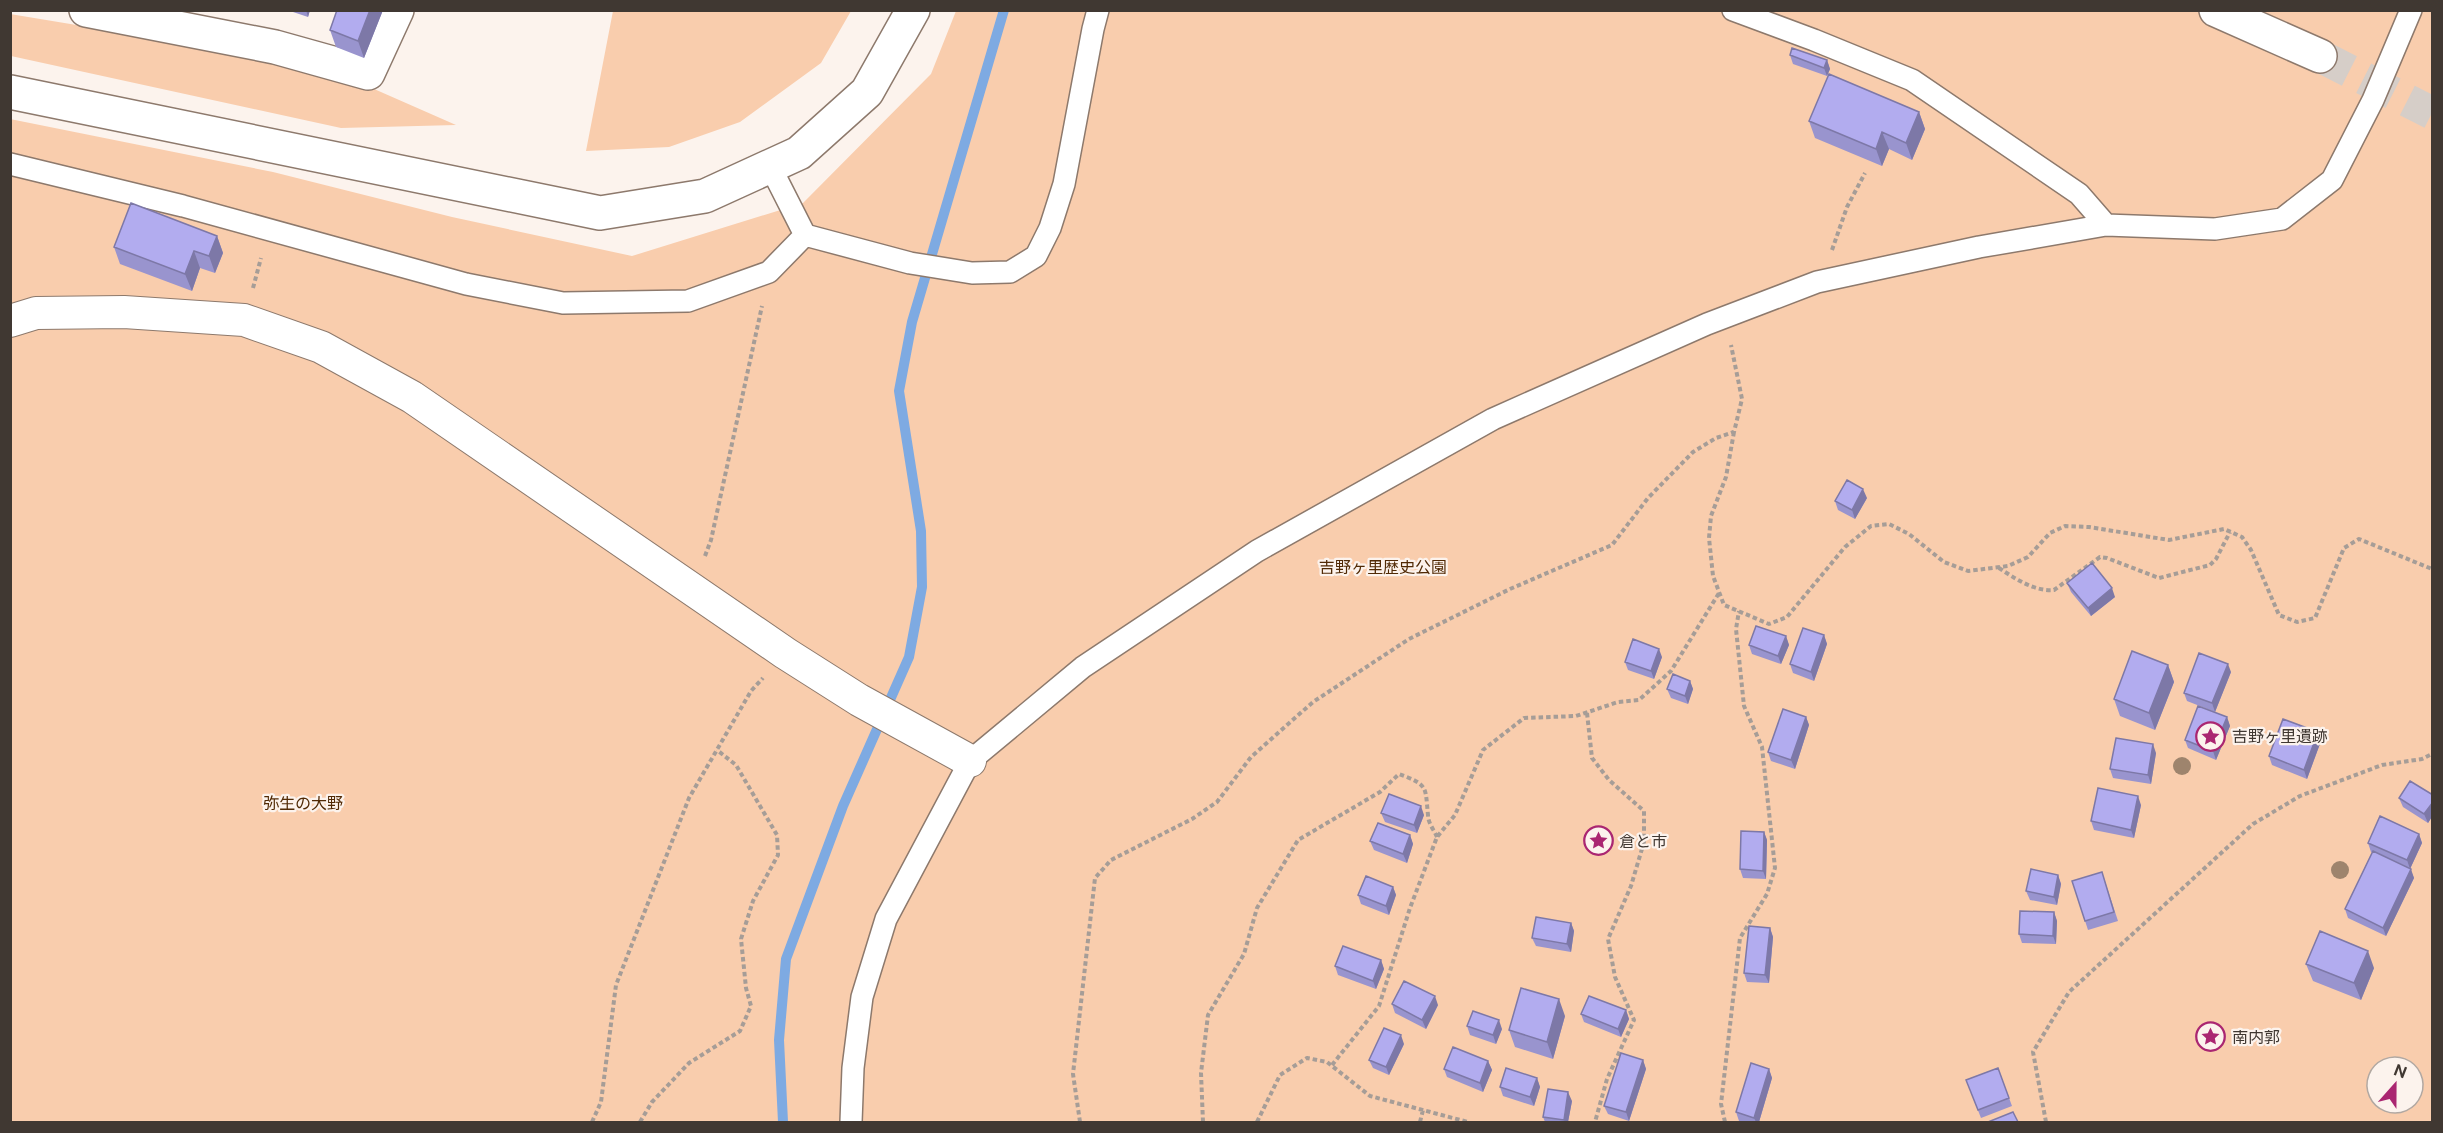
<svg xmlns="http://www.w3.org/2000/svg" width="2443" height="1133" viewBox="0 0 2443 1133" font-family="'Public Sans','Noto Sans JP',sans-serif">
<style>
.green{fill:#f9cdad;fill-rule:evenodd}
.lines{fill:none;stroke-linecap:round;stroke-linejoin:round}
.stream{stroke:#7eaae2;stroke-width:10}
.secondary-tunnel{stroke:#d6cec8;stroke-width:33;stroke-dasharray:33 16;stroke-linecap:butt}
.service-casing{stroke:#8d796c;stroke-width:24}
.pedestrian-casing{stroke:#8d796c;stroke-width:34}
.minor-casing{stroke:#8d796c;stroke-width:36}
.tertiary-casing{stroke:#8d796c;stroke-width:36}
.secondary-casing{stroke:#8d796c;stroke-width:36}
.path{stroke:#a69d97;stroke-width:4;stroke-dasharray:4.5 3;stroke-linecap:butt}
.service{stroke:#fff;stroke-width:21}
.pedestrian{stroke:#fff;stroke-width:32}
.minor{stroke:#fff;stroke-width:33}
.tertiary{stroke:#fff;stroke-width:33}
.secondary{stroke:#fff;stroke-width:33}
.tree{fill:#9e846d}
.wall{fill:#9994ce}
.shaded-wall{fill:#7d78a7}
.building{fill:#b2acef;stroke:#7d78a7;stroke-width:1.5}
.labels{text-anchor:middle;stroke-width:4.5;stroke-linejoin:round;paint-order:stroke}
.park-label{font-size:16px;fill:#512a05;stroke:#fcf3ed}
.poi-label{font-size:16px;fill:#403832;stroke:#fcf3ed;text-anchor:start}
</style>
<rect width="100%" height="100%" fill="#fcf3ed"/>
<path class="green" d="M 613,11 L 613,10 L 851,11 L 821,63 L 740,122 L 669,147 L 586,151 Z
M 956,11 L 2432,11 L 2432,1122 L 11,1122 L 10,119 L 273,172 L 452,217 L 632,256 L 803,203 L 931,74 ZM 2377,1067 L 2413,1067 L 2413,1103 L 2377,1103 Z
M 10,14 L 179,42 L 365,85 L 456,125 L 341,128 L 11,56 Z"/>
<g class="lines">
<path class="stream" d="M 783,1122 L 779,1040 L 786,959 L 843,806 L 909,657 L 922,587 L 921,531 L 899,391 L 912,322 L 1004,10"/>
<path class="secondary-tunnel" d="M 2320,56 L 2432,113"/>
<defs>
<path id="service" d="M 1733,10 L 1814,40 L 1912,80 L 2079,194 L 2106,225
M 10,164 L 183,206 L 466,284 L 563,303 L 688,301 L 769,272 L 805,235 L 770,166
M 805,235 L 910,263 L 972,273 L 1010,272 L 1036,256 L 1050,228 L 1064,184 L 1093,29 L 1098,10
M 851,1122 L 853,1068 L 862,997 L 886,919 L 970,761 L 1083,667 L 1257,551 L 1493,419 L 1707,324 L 1817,282 L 1979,247 L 2106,225 L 2215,229 L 2282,219 L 2332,180 L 2373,100 L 2411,10"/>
<path id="pedestrian" d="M 10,321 L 36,313 L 124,312 L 244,320 L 321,347 L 412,397 L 785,653 L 859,700 L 970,761"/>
<path id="minor" d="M 86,10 L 275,47 L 368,73 L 397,10"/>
<path id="tertiary" d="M 10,92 L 600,213 L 705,196 L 799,153 L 867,92 L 913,10"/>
<path id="secondary" d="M 2216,10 L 2320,56"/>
</defs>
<use href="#service" class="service-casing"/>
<use href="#pedestrian" class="pedestrian-casing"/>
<use href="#minor" class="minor-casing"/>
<use href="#tertiary" class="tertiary-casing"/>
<use href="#secondary" class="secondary-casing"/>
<path class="path" d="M 1832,250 L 1847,207 L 1865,173
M 253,288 L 261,258
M 1734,432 L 1726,477 L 1711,516 L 1709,538 L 1713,576 L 1724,605 L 1769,624 L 1787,617 L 1845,547 L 1871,526 L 1889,524 L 1909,534 L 1944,562 L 1968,571 L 2008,566 L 2028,557 L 2050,533 L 2065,526 L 2089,527 L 2169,540 L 2224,529 L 2242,537 L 2251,550 L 2279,615 L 2297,622 L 2315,618 L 2344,548 L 2359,539 L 2432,569
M 705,556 L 711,540 L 762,306
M 1999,568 C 2014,578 2035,592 2054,590 L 2100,557 L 2107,558 L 2159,578 L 2210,565 L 2216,559 L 2230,532
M 1587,713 L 1592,758 L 1609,780 L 1644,811 L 1644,842 L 1631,886 L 1608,939 L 1615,977 L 1634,1020 L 1607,1079 L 1595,1122
M 1332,1065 L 1379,1006 L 1410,908 L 1437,837 L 1455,815 L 1483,750 L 1524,718 L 1576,716 L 1618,702 L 1639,700 L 1671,671 L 1719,593
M 592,1122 L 601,1102 L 616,985 L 689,798 L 751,691 L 763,678
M 640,1122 L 652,1102 L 689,1063 L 740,1031 L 751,1006 L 746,988 L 741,939 L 753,901 L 778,855 L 777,835 L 736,765 L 717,750
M 1080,1122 L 1073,1074 L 1095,878 L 1111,860 L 1192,819 L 1217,802 L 1251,757 L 1313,702 L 1409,639 L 1510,589 L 1612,545 L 1648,498 L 1693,452 L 1716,438 L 1734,432 L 1742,399 L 1731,345
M 1203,1122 L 1201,1073 L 1208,1015 L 1244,954 L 1257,908 L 1298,840 L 1380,792 L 1399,774 C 1429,785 1425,787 1428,815 C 1428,823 1434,830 1437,837
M 1257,1122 L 1280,1075 L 1307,1058 L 1327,1062 L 1370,1096 L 1468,1122
M 1420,1122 L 1423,1110
M 1725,1122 L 1721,1104 L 1740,938 L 1767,894 L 1775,868 L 1762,747 L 1744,706 L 1736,629 L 1739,611
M 2046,1122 L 2033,1052 L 2069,992 L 2253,824 L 2300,796 L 2382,765 L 2422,759 L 2432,754"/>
<use href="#service" class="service"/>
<use href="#pedestrian" class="pedestrian"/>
<use href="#minor" class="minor"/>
<use href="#tertiary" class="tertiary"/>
<use href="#secondary" class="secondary"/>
</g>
<g class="tree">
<circle cx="2182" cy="766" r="9"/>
<circle cx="2340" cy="870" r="9"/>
</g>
<path class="wall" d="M 287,10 L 310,10 L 308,17 Z
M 383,10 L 364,58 L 336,47 L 330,30 Z
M 1790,55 L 1827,60 L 1830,69 L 1827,76 L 1793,64 Z
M 1919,112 L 1925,129 L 1912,160 L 1889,149 L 1882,166 L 1815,138 L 1809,121 Z
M 217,236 L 223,253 L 215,273 L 200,268 L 192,291 L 120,264 L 114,247 Z
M 1867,498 L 1855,519 L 1838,510 L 1835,501 Z
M 2067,583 L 2115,597 L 2091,616 L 2071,592 Z
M 1824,635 L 1827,644 L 1814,681 L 1793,673 L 1790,664 Z
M 1786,636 L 1789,645 L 1781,664 L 1752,654 L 1749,645 Z
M 1662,657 L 1654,679 L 1628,670 L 1625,662 Z
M 2168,665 L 2174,682 L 2155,730 L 2120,716 L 2114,699 Z
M 2231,672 L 2215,712 L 2187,701 L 2184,693 Z
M 1690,681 L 1693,689 L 1688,704 L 1671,698 L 1667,689 Z
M 1806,717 L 1809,725 L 1795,769 L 1771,761 L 1768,752 Z
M 2227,717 L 2230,726 L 2216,760 L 2188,748 L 2185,740 Z
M 2321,741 L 2307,779 L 2272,765 L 2269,756 Z
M 2156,753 L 2151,784 L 2113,778 L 2110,769 Z
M 2433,795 L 2433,815 L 2428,823 L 2403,807 L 2399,798 Z
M 2141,805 L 2134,838 L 2094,830 L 2091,821 Z
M 1381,813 L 1424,815 L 1417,833 L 1385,822 Z
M 1764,832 L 1767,840 L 1766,879 L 1743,878 L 1740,869 Z
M 2419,834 L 2422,843 L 2410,869 L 2414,878 L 2386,936 L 2348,918 L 2345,909 L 2372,852 L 2371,852 L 2368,843 Z
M 1410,835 L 1413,844 L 1407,863 L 1374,850 L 1370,841 Z
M 2102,872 L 2118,921 L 2088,930 L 2072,881 Z
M 2058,875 L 2061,884 L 2057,905 L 2030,900 L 2026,891 Z
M 1393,887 L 1396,895 L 1389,915 L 1361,904 L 1358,895 Z
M 2054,912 L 2057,921 L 2056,944 L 2022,943 L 2019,934 Z
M 1571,923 L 1574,931 L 1571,952 L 1536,946 L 1532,938 Z
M 1770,928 L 1773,937 L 1769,983 L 1747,982 L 1744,973 Z
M 1381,960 L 1384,969 L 1376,989 L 1338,975 L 1335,966 Z
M 2306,964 L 2374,968 L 2361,1000 L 2313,981 Z
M 1392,1004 L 1438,1005 L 1426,1029 L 1395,1013 Z
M 1626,1010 L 1629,1019 L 1621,1037 L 1584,1022 L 1581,1014 Z
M 1565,1016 L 1553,1059 L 1515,1047 L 1509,1030 Z
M 1467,1026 L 1502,1029 L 1496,1044 L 1470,1035 Z
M 1404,1044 L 1389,1075 L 1373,1068 L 1369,1060 Z
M 1643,1060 L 1646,1069 L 1629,1121 L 1608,1114 L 1604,1106 Z
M 1488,1061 L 1492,1070 L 1483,1092 L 1447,1077 L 1444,1069 Z
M 1998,1068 L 2012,1106 L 1981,1118 L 1966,1080 Z
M 1769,1069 L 1772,1078 L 1759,1122 L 1744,1122 L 1739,1121 L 1736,1112 Z
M 1537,1078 L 1540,1087 L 1534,1106 L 1503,1096 L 1500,1087 Z
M 1572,1101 L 1568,1122 L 1545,1122 L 1543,1117 Z"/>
<path class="shaded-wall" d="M 306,10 L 310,10 L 308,17 Z
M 370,10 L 383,10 L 364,58 L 358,41 Z
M 1827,60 L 1830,69 L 1827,76 L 1824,68 Z
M 1919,112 L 1925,129 L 1912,160 L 1906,143 Z
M 1882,132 L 1889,149 L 1882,166 L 1876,149 Z
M 217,236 L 223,253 L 215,273 L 209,256 Z
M 194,251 L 200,268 L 192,291 L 185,274 Z
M 1863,489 L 1867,498 L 1855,519 L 1852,510 Z
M 2112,588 L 2115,597 L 2091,616 L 2088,608 Z
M 1824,635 L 1827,644 L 1814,681 L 1811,672 Z
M 1786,636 L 1789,645 L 1781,664 L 1778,656 Z
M 1659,649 L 1662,657 L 1654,679 L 1651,671 Z
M 2228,664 L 2231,672 L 2215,712 L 2212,703 Z
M 2168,665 L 2174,682 L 2155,730 L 2149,713 Z
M 1690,681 L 1693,689 L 1688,704 L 1685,696 Z
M 1806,717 L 1809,725 L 1795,769 L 1791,760 Z
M 2227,717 L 2230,726 L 2216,760 L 2213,751 Z
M 2318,732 L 2321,741 L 2307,779 L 2304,770 Z
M 2153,744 L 2156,753 L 2151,784 L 2148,775 Z
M 2138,796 L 2141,805 L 2134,838 L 2131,830 Z
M 2433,802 L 2433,815 L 2428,823 L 2424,814 Z
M 1421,806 L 1424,815 L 1417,833 L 1414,825 Z
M 1764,832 L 1767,840 L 1766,879 L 1763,871 Z
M 2419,834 L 2422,843 L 2410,869 L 2407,860 Z
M 1410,835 L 1413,844 L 1407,863 L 1403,854 Z
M 2411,869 L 2414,878 L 2386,936 L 2383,928 Z
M 2058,875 L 2061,884 L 2057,905 L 2054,897 Z
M 1393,887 L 1396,895 L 1389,915 L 1386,906 Z
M 2054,912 L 2057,921 L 2056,944 L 2053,936 Z
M 1571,923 L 1574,931 L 1571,952 L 1567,944 Z
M 1770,928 L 1773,937 L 1769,983 L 1765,975 Z
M 2368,951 L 2374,968 L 2361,1000 L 2354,983 Z
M 1381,960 L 1384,969 L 1376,989 L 1373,981 Z
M 1435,996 L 1438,1005 L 1426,1029 L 1422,1020 Z
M 1559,999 L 1565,1016 L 1553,1059 L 1547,1042 Z
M 1626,1010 L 1629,1019 L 1621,1037 L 1618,1029 Z
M 1499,1020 L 1502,1029 L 1496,1044 L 1493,1035 Z
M 1401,1035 L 1404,1044 L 1389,1075 L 1386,1067 Z
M 1643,1060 L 1646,1069 L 1629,1121 L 1626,1112 Z
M 1488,1061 L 1492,1070 L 1483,1092 L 1480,1083 Z
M 1769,1069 L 1772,1078 L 1759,1122 L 1756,1122 L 1754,1118 Z
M 1537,1078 L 1540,1087 L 1534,1106 L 1530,1097 Z
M 1568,1092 L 1572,1101 L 1568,1122 L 1565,1122 L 1564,1120 Z"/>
<path class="building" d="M 337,10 L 370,10 L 358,41 L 330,30 Z
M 1792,48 L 1827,60 L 1824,68 L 1790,55 Z
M 1829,74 L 1919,112 L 1906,143 L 1882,132 L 1876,149 L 1809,121 Z
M 131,203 L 217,236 L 209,256 L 194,251 L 185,274 L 114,247 Z
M 1847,480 L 1863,489 L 1852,510 L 1835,501 Z
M 2092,563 L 2112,588 L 2088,608 L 2067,583 Z
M 1756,626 L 1786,636 L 1778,656 L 1749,645 Z
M 1803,628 L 1824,635 L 1811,672 L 1790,664 Z
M 1633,639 L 1659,649 L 1651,671 L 1625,662 Z
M 2132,651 L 2168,665 L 2149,713 L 2114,699 Z
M 2199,653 L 2228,664 L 2212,703 L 2184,693 Z
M 1673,674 L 1690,681 L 1685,696 L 1667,689 Z
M 2198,706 L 2227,717 L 2213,751 L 2185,740 Z
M 1783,709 L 1806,717 L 1791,760 L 1768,752 Z
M 2283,719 L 2318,732 L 2304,770 L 2269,756 Z
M 2116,738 L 2153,744 L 2148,775 L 2110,769 Z
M 2410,781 L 2433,795 L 2433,802 L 2424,814 L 2399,798 Z
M 2098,788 L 2138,796 L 2131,830 L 2091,821 Z
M 1389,794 L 1421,806 L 1414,825 L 1381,813 Z
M 2380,816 L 2419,834 L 2407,860 L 2368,843 Z
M 1378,823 L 1410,835 L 1403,854 L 1370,841 Z
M 1741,831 L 1764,832 L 1763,871 L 1740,869 Z
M 2373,851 L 2411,869 L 2383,928 L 2345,909 Z
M 2031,869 L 2058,875 L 2054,897 L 2026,891 Z
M 2102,872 L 2114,912 L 2085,921 L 2072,881 Z
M 1366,876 L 1393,887 L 1386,906 L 1358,895 Z
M 2020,911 L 2054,912 L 2053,936 L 2019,934 Z
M 1536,917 L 1571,923 L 1567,944 L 1532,938 Z
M 1749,926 L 1770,928 L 1765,975 L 1744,973 Z
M 2320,931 L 2368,951 L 2354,983 L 2306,964 Z
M 1343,946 L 1381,960 L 1373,981 L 1335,966 Z
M 1404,981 L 1435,996 L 1422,1020 L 1392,1004 Z
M 1521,988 L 1559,999 L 1547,1042 L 1509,1030 Z
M 1589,996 L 1626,1010 L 1618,1029 L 1581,1014 Z
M 1473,1011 L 1499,1020 L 1493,1035 L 1467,1026 Z
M 1384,1028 L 1401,1035 L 1386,1067 L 1369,1060 Z
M 1453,1047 L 1488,1061 L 1480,1083 L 1444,1069 Z
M 1621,1053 L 1643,1060 L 1626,1112 L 1604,1106 Z
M 1751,1063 L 1769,1069 L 1754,1118 L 1736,1112 Z
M 1506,1068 L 1537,1078 L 1530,1097 L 1500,1087 Z
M 1998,1068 L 2009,1098 L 1978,1110 L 1966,1080 Z
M 1548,1089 L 1568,1092 L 1564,1120 L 1543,1117 Z
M 2013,1112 L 2018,1122 L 1988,1122 Z"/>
<defs>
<symbol id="sight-ring" viewBox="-11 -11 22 22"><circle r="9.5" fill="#fcf3ed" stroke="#aa2671" stroke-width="1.5"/><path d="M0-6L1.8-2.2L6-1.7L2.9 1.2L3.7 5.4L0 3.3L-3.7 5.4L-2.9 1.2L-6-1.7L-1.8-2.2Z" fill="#aa2671"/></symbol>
</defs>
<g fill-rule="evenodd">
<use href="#sight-ring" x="2194" y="720" width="33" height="33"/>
<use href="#sight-ring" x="1582" y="824" width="33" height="33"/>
<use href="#sight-ring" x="2194" y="1020" width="33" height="33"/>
</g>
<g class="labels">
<g class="park-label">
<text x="1383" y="573">吉野ヶ里歴史公園</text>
<text x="303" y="809">弥生の大野</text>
</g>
<g class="poi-label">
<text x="2232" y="742">吉野ヶ里遺跡</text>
<text x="1619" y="847">倉と市</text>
<text x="2232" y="1043">南内郭</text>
</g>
</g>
<rect width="2443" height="1133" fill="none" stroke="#403832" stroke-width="24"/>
<g transform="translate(2395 1085) rotate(21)"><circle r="28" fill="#fcf3ed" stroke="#b1a8a2" stroke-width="1.5"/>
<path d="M0-4.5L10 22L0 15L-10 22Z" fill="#aa2671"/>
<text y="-9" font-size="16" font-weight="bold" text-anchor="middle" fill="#403832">N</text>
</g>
</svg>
